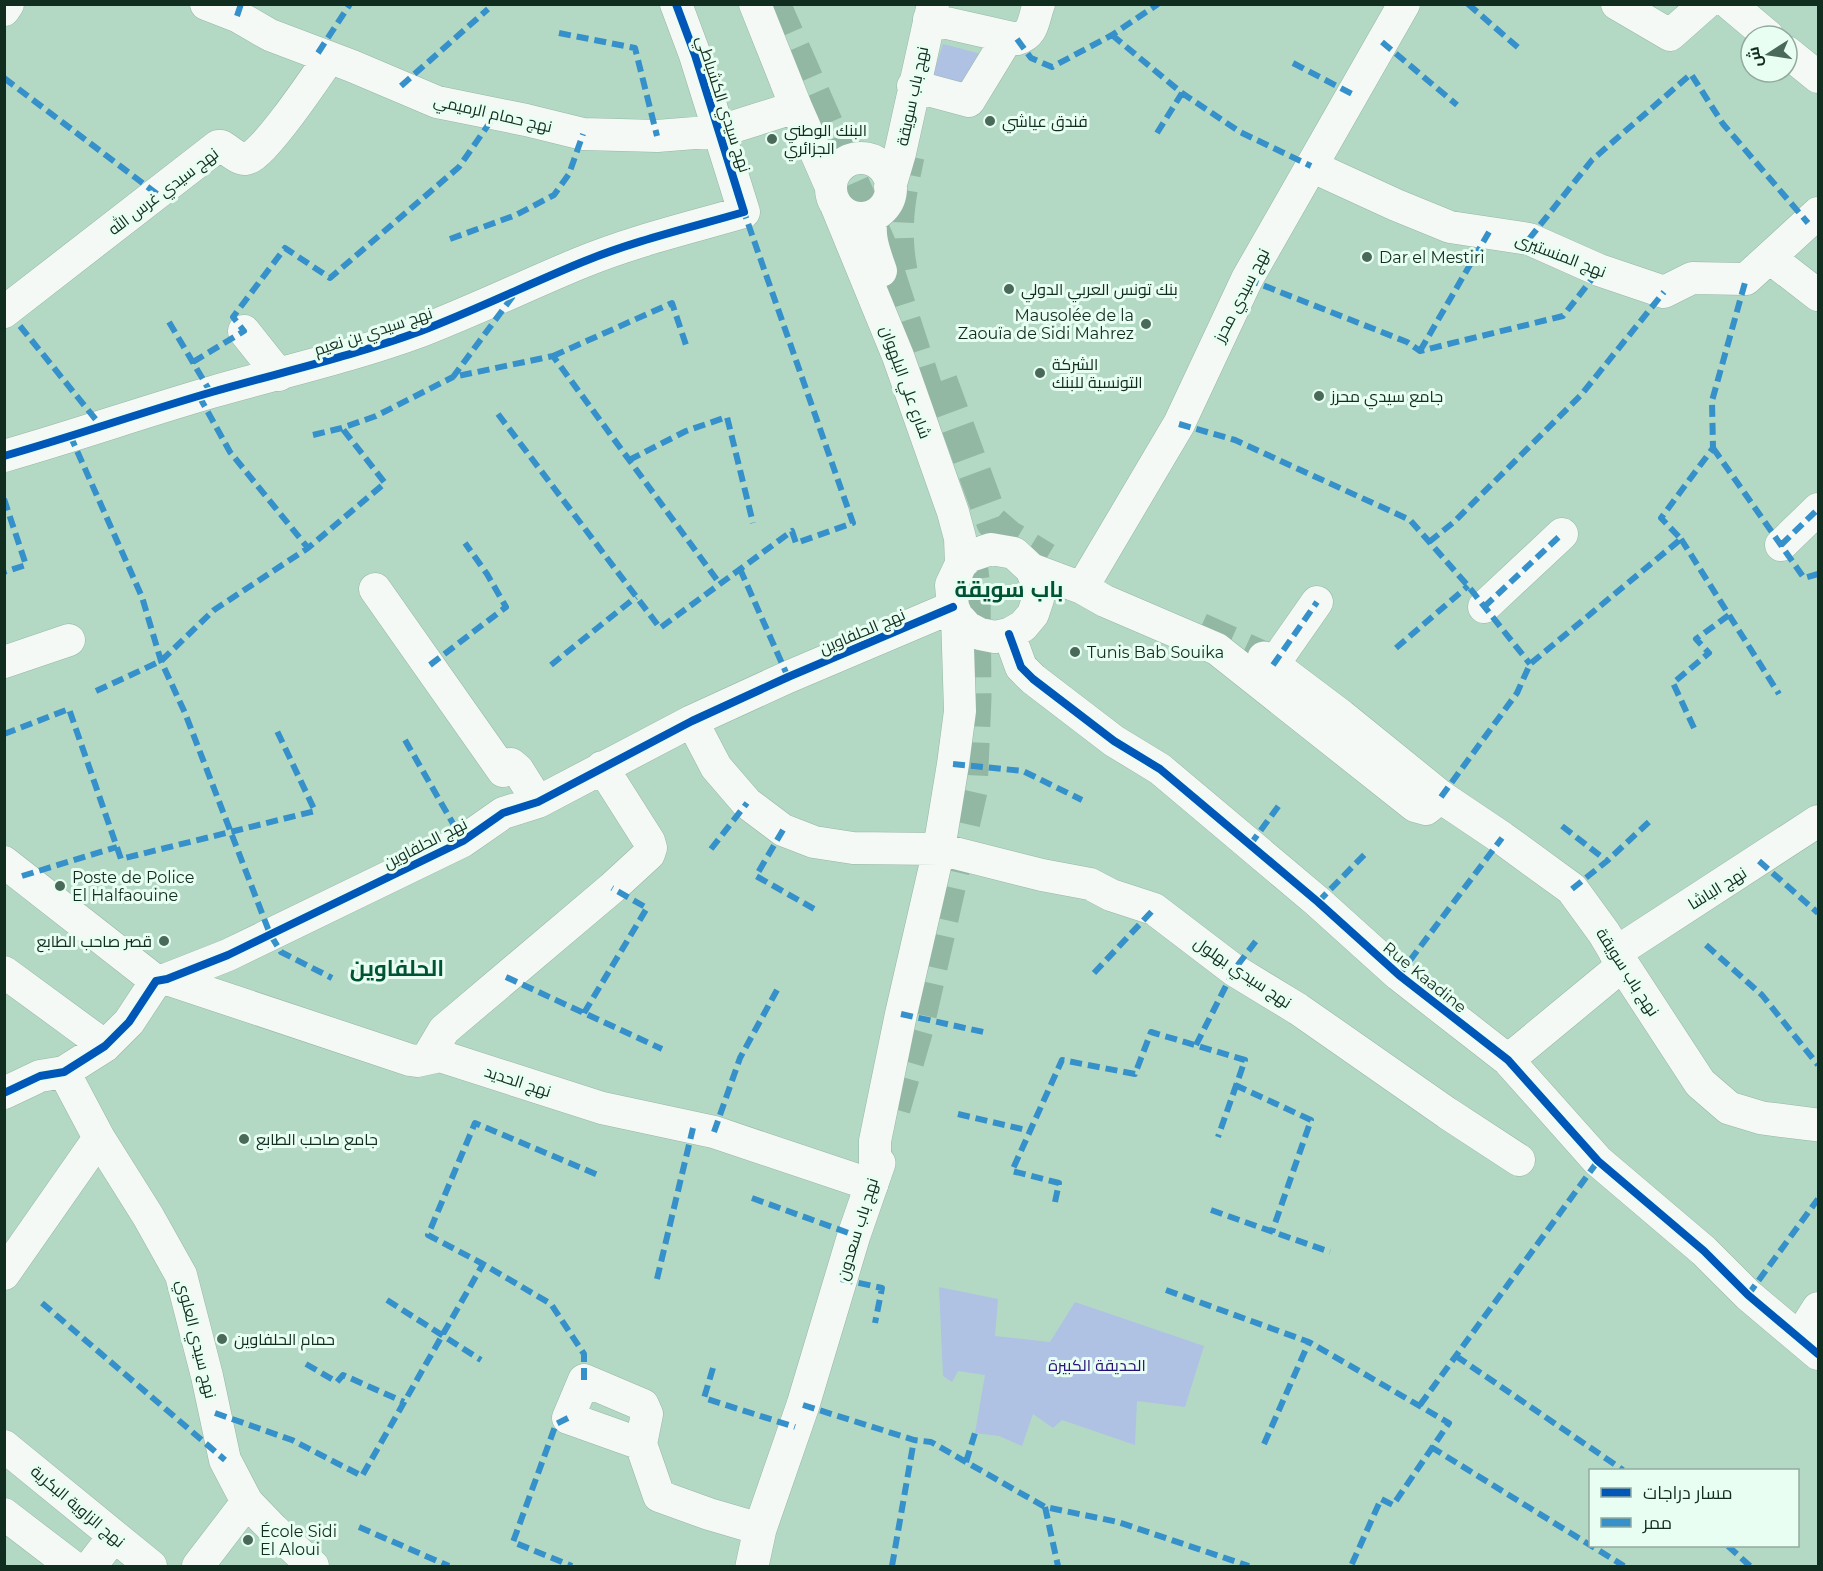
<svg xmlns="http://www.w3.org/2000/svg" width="1823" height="1571" viewBox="0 0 1823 1571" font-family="Montserrat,Cairo,sans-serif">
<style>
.green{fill:#afc2e3}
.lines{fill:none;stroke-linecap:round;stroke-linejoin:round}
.major-tunnel{stroke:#92b7a3;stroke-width:33;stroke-dasharray:33 16;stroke-linecap:butt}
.minor-casing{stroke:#97b6a5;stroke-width:33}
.major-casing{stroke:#97b6a5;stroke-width:34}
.minor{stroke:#f4f9f6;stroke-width:32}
.major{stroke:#f4f9f6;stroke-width:33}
.quiet{stroke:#3690ca;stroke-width:6;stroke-dasharray:12 6;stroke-linecap:butt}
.cycleway-casing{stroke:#e9fef2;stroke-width:11}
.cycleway{stroke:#0057b8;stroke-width:8}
.poi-dot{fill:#496959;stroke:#e9fef2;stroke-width:2}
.labels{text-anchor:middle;stroke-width:6;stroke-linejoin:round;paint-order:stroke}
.street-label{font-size:16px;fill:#102d1f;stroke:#e9fef2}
.poi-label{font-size:16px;fill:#102d1f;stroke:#e9fef2;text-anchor:start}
.park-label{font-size:16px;fill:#250e77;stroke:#e9fef2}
.district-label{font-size:22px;font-weight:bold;fill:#005334;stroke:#e9fef2}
</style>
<rect width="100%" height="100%" fill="#b3d9c4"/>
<path class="green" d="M 943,44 L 989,56 L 964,93 L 930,85 Z
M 939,1287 L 998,1299 L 995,1336 L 1050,1342 L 1075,1302 L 1204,1346 L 1185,1407 L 1137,1401 L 1135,1445 L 1062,1420 L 1053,1428 L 1033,1414 L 1022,1446 L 999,1436 L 975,1433 L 985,1375 L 958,1371 L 952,1382 L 943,1376 Z"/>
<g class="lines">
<path class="major-tunnel" d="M 774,4 L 879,243 L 935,416
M 901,271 C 893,228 899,198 908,156
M 941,381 L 993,523 L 1008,536 L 1046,559
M 1200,629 L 1264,658
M 894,1109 L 917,1029 L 971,791 L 975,697 L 974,587 L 967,532"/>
<defs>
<path id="minor" d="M 206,4 L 237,16 L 270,35 L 352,66 L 437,102 L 526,120 L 583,134 L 657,136 L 720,131 L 796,107
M 755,4 L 796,107 L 831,187
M 1617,4 L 1670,35 L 1705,4
M 1730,4 L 1768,36
M 4,10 L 8,4
M 929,19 L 1017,39 C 1035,34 1033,19 1039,4
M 1787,52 L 1818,77
M 913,86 L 969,101 L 1008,37
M831 188a30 30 0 1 1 60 0a30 30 0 1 1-60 0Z
M 1311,166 L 1396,205 L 1450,227 L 1529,239 L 1599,270 L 1664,292 L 1692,278 L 1746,279 L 1818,213
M 890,187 L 900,153 L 933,4
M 836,205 L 898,356 L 953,512 L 960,538 L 961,564
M 872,216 C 868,236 874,251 881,271
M 1770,258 L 1818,295
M 4,312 L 218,146 L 221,146 C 228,149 238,160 246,159 C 262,158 318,74 329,58
M 244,331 L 279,375
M 4,456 C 74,436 143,412 212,392 C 282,372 353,356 421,331 C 475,310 527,285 580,263 C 633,241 689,228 744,212 L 695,55 L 676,4
M 1781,545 L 1818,509
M 1031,569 L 1037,583 L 1038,599 L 1033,614 L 1023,626 L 1009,634 L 995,637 L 980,634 L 967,627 L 957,616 L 953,607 L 951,585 L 961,564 L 970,556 L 991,549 L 1014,553 L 1031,569 L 1082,588 L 1105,601 L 1217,649 L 1415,806 L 1426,809 L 1441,797
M 1082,588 L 1179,424 L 1247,279 L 1404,4
M 375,589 L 503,771 L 511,764 L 518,770 L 538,802
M 1484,607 L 1562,534
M 1009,634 L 1021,667 L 1033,679 L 1114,741 L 1160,769 L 1318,902 L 1399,975 L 1508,1060 L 1598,1161 L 1704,1251 L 1748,1295 L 1818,1354
M 4,662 L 69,640
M 1273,665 L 1317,602
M 692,721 L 716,767 L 747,803 L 783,830 L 814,842 L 853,848 L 939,849 L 1042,875 L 1090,884 L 1111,895 L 1154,909 L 1234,970 L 1298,1009 L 1447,1113 L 1519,1160
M 4,862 L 156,981
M 1615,953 L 1818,821
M 4,972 L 105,1046
M 167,979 L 410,1060 L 417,1061 L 440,1056 L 602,1108 L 714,1132 L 872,1185
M 428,1057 L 444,1030 L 612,888 L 649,854 L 651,848 L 649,841 L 602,767
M 1508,1060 L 1623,965
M 64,1072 L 99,1138 L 148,1216 L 181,1275 L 207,1376 L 225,1460 L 247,1502 L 273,1529 L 313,1566
M 4,1093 L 40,1076 L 64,1072 L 105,1046 L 129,1022 L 156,981 L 167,979 L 228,955 L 463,841 L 503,813 L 538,802 L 692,721 L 788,677 L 953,607
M 875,1175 L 875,1141 L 901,1014 L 939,849 L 953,764 L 960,711 L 957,616
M 4,1274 L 99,1138
M 1799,1338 L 1818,1308
M 641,1444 L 647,1414 L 643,1405 L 584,1380 L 568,1418 L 641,1444 L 659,1496 L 709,1514 L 760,1529
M 4,1446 L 151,1566
M 4,1514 L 72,1566
M 91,1566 L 114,1536
M 198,1566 L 247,1502"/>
<path id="major" d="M 1264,658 L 1341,716 L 1441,797 L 1502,838 L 1572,889 L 1604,933 L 1623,965 L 1700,1083 L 1729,1108 L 1762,1118 L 1818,1125
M 752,1566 L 760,1529 L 803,1405 L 854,1235 L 879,1163"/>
</defs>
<use href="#minor" class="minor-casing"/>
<use href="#major" class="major-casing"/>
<use href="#minor" class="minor"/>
<use href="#major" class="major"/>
<path class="quiet" d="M 1468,4 L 1522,51
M 237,16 L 241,4
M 559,33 L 635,48 L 657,136
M 1112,35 L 1182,93 L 1240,132 L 1311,166
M 1017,39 L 1031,58 L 1052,67 L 1112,35 L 1158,4
M 1382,42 L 1457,105
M 318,53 L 350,4
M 1293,63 L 1354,95
M 4,78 L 157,194
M 401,86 L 488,9
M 1157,133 L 1182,93
M 450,239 L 516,215 L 554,195 L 569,174 L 583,134
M 1529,239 L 1592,160 L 1691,74 L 1723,124 L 1808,223
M 1247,279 L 1407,342 L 1420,351 L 1563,316 L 1599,270
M 513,296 L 453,377 L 553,356 L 720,584
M 169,322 L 211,393
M 20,326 L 101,426
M 1420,351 L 1489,232
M 553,356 L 672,303 L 686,345
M 193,362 L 244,331 L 233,317 L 285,248 L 330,278 L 459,167 L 495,115
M 199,396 L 230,452 L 308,548
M 498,414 L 660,628 L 792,531 L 796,543 L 853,523 L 744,212
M 1179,424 L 1235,440 L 1410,520 L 1468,586 L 1530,664
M 70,435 L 142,597 L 161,661 L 185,713 L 270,934 L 281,952 L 332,978
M 313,435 L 342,428 L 376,416 L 453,377
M 1713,448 L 1804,578 L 1818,574
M 629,460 L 686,431 L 727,417 L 753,523
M 4,499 L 26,565 L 4,572
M 1681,539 L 1779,694
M 1429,542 L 1454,522 L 1581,395 L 1664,292
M 1781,545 L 1818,509
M 740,569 L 788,677
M 1484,607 L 1562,534
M 1396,648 L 1468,586
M 430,665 L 506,607 L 487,574 L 465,543
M 551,665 L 636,597
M 1273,665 L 1317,602
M 96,691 L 161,661 L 214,610 L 308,548 L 385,483 L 342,428
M 1694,728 L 1673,683 L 1709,653 L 1696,639 L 1729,615
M 4,734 L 69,709 L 121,859 L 315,811 L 277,731
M 405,740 L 463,841
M 953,764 L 1023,771 L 1082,800
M 1441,797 L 1517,693 L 1530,664 L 1681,539 L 1661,518 L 1713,448 L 1712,401 L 1746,279
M 1562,826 L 1607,861
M 783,830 L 756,876 L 816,910
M 1250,845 L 1280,804
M 711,849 L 747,803
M 1759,861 L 1818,913
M 22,876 L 117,847
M 1572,889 L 1607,861 L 1651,820
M 1318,902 L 1368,851
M 1706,945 L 1762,995 L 1818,1065
M 1094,973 L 1154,909
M 1399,975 L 1502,838
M 506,977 L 662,1049
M 584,1013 L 647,908 L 612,888
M 901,1014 L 988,1033
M 1196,1045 L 1234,970 L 1259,937
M 1235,1085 L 1311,1120 L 1272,1232
M 958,1114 L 1030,1131
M 714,1132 L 740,1058 L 777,990
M 752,1198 L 854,1235
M 1055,1202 L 1059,1183 L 1012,1171 L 1062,1060 L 1135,1074 L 1151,1032 L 1245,1060 L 1218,1137
M 1211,1210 L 1330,1252
M 657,1279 L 693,1128
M 841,1279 L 882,1288 L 875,1323
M 1166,1290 L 1309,1342 L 1449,1423 L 1393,1505 L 1381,1499 L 1351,1566
M 1748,1295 L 1818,1199
M 387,1300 L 481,1360
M 42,1303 L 225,1460
M 1456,1356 L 1623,1470
M 306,1364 L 337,1382 L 343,1375 L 404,1402
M 713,1368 L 704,1398 L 795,1427
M 584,1380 L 584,1354 L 551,1304 L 483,1264 L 428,1235 L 475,1123 L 598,1175
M 803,1405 L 914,1440 L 931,1442 L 1045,1507 L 1118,1522 L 1249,1566
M 1420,1405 L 1598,1161
M 215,1413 L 292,1440 L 362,1476 L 483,1264
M 568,1418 L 556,1424 L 513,1542 L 572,1566
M 1264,1444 L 1309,1342
M 1431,1447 L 1624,1566
M 966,1462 L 975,1433
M 1045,1507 L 1058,1566
M 359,1527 L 449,1566
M 1728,1546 L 1750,1566
M 892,1566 L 914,1440"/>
<defs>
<path id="cycleway" d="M 4,456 C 74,436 143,412 212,392 C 282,372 353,356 421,331 C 475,310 527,285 580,263 C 633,241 689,228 744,212 L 695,55 L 676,4
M 1009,634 L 1021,667 L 1033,679 L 1114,741 L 1160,769 L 1318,902 L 1399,975 L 1508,1060 L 1598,1161 L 1704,1251 L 1748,1295 L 1818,1354
M 4,1093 L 40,1076 L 64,1072 L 105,1046 L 129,1022 L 156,981 L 167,979 L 228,955 L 463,841 L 503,813 L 538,802 L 692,721 L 788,677 L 953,607"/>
</defs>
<use href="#cycleway" class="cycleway-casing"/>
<use href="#cycleway" class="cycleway"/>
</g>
<g class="poi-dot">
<circle cx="990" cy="121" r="6"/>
<circle cx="772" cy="139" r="6"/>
<circle cx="1367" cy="257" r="6"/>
<circle cx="1009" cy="289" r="6"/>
<circle cx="1146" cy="324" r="6"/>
<circle cx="1040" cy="373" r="6"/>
<circle cx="1319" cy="396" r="6"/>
<circle cx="1075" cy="652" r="6"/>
<circle cx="60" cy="886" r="6"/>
<circle cx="164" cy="941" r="6"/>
<circle cx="244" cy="1139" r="6"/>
<circle cx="222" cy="1339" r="6"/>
<circle cx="248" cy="1540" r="6"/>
</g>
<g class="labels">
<g class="street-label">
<text transform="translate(912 96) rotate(-78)" y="6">نهج باب سويقة</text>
<text transform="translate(724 104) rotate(72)" y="6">نهج سيدي الكشباطي</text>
<text transform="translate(493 113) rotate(13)" y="6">نهج حمام الرميمي</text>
<text transform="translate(163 191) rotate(-37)" y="6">نهج سيدي غرس الله</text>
<text transform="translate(1561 255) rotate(21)" y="6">نهج المنستيرى</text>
<text transform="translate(1241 295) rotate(-63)" y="6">نهج سيدي محرز</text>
<text transform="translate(373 331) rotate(-18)" y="6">نهج سيدي بن نعيم</text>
<text transform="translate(906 382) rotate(70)" y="6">شارع علي البلهوان</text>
<text transform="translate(862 631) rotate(-23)" y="6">نهج الحلفاوين</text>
<text transform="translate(425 843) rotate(-27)" y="6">نهج الحلفاوين</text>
<text transform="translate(1717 888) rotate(-32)" y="6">نهج الباشا</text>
<text transform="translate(1243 972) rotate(34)" y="6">نهج سيدي بهلول</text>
<text transform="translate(1628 972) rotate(57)" y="6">نهج باب سويقة</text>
<text transform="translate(1425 977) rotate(39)" y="6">Rue Kaadine</text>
<text transform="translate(518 1081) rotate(18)" y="6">نهج الحديد</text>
<text transform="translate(857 1229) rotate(-73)" y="6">نهج باب سعدون</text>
<text transform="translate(197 1339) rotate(76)" y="6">نهج سيدي العلوي</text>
<text transform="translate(78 1506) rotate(40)" y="6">نهج الزاوية البكرية</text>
</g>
<g class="poi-label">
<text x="1002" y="127">فندق عياشي</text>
<text x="784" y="136">البنك الوطني<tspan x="784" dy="18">الجزائري</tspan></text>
<text x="1379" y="263">Dar el Mestiri</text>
<text x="1021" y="295">بنك تونس العربي الدولي</text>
<text x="1134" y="321" text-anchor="end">Mausolée de la<tspan x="1134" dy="18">Zaouïa de Sidi Mahrez</tspan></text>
<text x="1052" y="370">الشركة<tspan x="1052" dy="18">التونسية للبنك</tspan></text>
<text x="1331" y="402">جامع سيدي محرز</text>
<text x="1087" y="658">Tunis Bab Souika</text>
<text x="72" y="883">Poste de Police<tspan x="72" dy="18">El Halfaouine</tspan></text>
<text x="152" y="947" text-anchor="end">قصر صاحب الطابع</text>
<text x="256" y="1145">جامع صاحب الطابع</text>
<text x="234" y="1345">حمام الحلفاوين</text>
<text x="260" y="1537">École Sidi<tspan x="260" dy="18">El Aloui</tspan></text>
</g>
<g class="park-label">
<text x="1097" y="1371">الحديقة الكبيرة</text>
</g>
<g class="district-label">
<text x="1009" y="597">باب سويقة</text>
<text x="397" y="976">الحلفاوين</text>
</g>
</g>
<rect width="1823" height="1571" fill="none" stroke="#102d1f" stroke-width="12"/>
<rect x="1589" y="1469" width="210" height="78" fill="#e9fef2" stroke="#92aa9e" stroke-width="1.5"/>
<rect x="1601" y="1488" width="30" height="9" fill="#0057b8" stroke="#92aa9e" stroke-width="1.5"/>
<text x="1643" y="1499" font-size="18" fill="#102d1f">مسار دراجات</text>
<rect x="1601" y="1518" width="30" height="9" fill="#3690ca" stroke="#92aa9e" stroke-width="1.5"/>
<text x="1643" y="1529" font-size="18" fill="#102d1f">ممر</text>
<g transform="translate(1769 54) rotate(258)"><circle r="28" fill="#e9fef2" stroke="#92aa9e" stroke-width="1.5"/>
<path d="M0-4.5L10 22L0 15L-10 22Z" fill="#496959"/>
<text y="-9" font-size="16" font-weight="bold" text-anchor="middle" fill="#102d1f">ش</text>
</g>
</svg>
